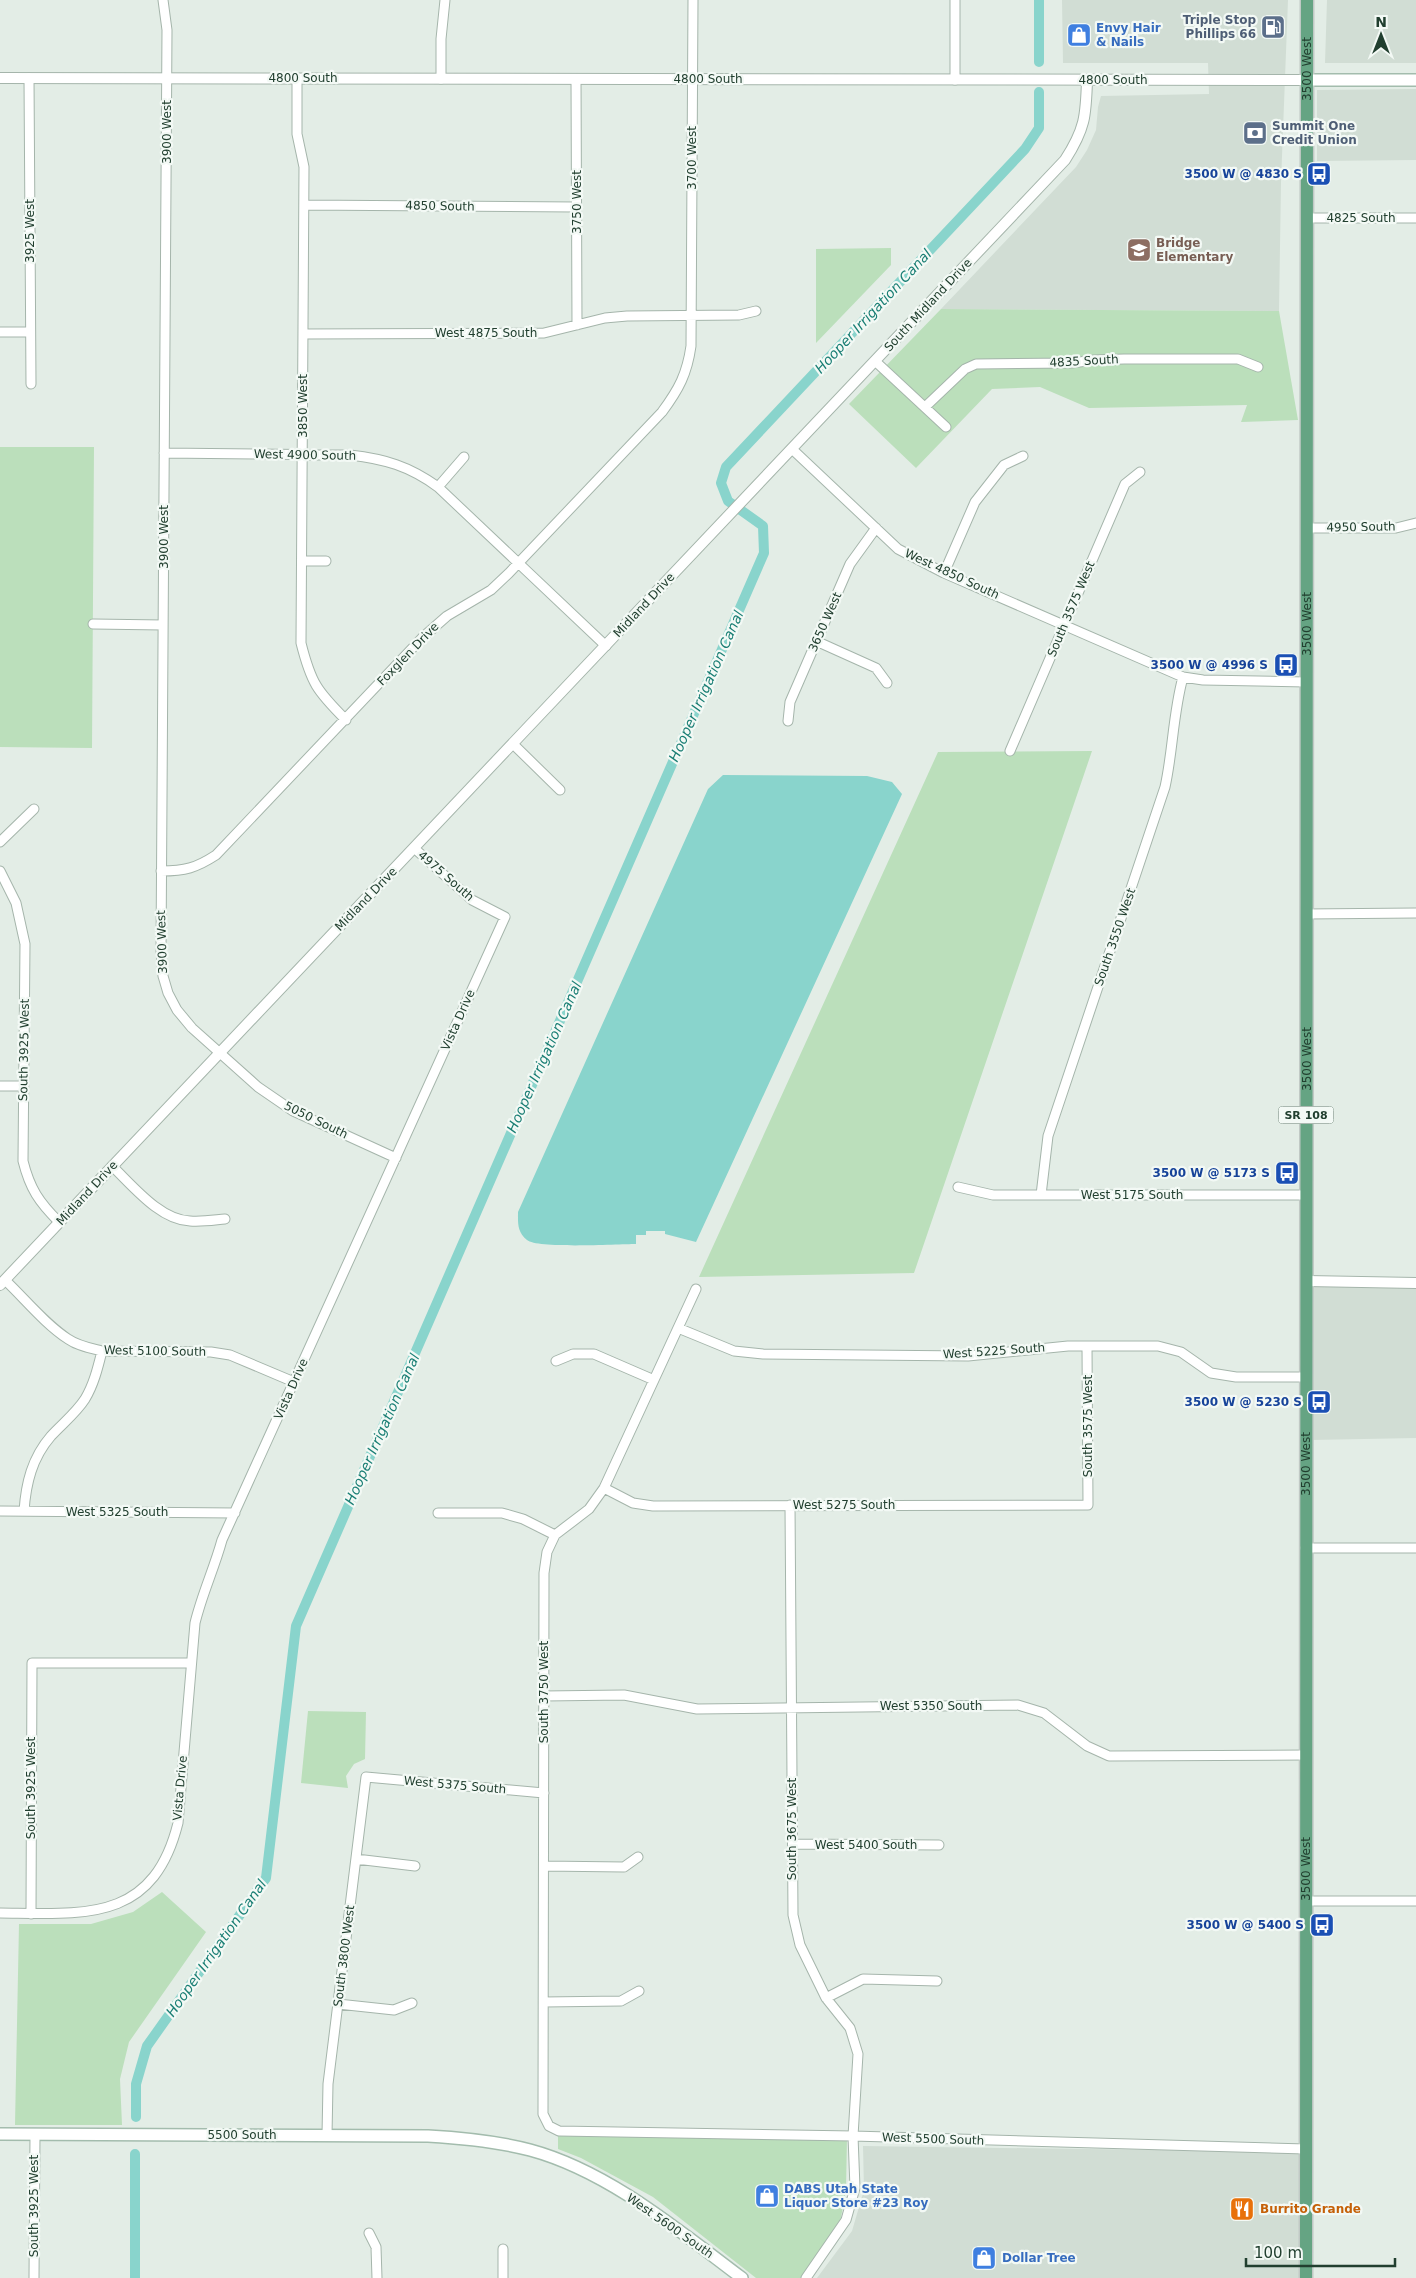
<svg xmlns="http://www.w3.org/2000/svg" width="1416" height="2278" viewBox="0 0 1416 2278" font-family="'DejaVu Sans',sans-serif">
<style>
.built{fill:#d1ddd4}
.green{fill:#bbdfbb}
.water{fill:#89d4cc}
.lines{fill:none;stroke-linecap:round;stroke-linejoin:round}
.canal{stroke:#89d4cc;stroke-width:10}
.minor-casing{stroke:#a5b5ab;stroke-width:11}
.tertiary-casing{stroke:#a5b5ab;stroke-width:12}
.secondary-casing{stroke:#a3bcad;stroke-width:14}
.primary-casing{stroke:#c1c9c5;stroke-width:15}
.minor{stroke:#fff;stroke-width:9}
.tertiary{stroke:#fff;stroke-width:10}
.secondary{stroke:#fff;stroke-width:11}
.primary{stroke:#65a483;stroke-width:12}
.labels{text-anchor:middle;stroke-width:4.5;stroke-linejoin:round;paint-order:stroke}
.shield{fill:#f3f9f5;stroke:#60776a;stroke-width:1}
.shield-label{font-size:11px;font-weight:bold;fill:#213f2f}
.service-label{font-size:12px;font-weight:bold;fill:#4e5e75;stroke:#f3f9f5;text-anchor:end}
.shop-label{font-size:12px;font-weight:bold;fill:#366cbe;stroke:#f3f9f5;text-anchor:start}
.street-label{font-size:12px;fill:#213f2f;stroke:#f3f9f5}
.transit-label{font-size:12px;font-weight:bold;fill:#164399;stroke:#f3f9f5;text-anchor:end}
.education-label{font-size:12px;font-weight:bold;fill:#785e54;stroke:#f3f9f5;text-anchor:start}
.food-label{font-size:12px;font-weight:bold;fill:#c56008;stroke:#f3f9f5;text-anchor:start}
.water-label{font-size:14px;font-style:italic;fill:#197e74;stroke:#f3f9f5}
</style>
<rect width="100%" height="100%" fill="#e3ede6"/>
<path class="built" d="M 1062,0 L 1288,0 L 1281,182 L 1279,311 L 941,309 L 1076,167 L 1087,150 L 1096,130 L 1098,107 L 1101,96 L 1209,94 L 1208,63 L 1063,63 Z
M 1327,0 L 1416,0 L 1416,63 L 1325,63 Z
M 1416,89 L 1416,160 L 1317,161 L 1317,90 Z
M 1311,1279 L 1416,1280 L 1416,1438 L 1312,1440 Z
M 863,2146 L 1300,2152 L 1300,2278 L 817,2278 L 852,2231 L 864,2190 Z"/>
<path class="green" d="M 891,248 L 891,265 L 816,343 L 816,249 Z
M 941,309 L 1279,311 L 1298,420 L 1241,422 L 1247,405 L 1089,408 L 1040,387 L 992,389 L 916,468 L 849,404 Z
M 0,447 L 94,447 L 92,748 L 0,747 Z
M 1092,751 L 914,1273 L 699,1277 L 938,752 Z
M 308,1711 L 366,1712 L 365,1759 L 354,1764 L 346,1776 L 348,1788 L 301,1783 Z
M 162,1892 L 206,1932 L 129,2042 L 120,2079 L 122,2125 L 15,2125 L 19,1924 L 91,1924 L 133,1912 Z
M 558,2136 L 847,2137 L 846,2190 L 839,2228 L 801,2278 L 756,2278 L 653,2197 L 581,2158 L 558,2149 Z"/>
<path class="water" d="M 723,775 L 867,776 L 892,782 L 902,794 L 696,1242 L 665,1234 L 665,1231 L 646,1231 L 646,1235 L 636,1235 L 636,1244 C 618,1244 538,1249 527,1240 C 517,1232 518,1223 518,1212 L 708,789 Z"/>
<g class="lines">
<path class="canal" d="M 1039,62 L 1039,0
M 136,2117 L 136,2084 L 147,2046 L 266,1878 L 296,1626 L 764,553 L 763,526 L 728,501 L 721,483 L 726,467 L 1025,149 L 1039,128 L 1039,92
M 135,2154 L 135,2278"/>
<defs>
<path id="minor" d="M 163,0 L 167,30 L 161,951 L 163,976 L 168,993 L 177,1010 L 192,1028 L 258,1087 L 293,1111 L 396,1158
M 955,0 L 955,80
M 29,78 L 31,384
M 297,78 L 297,134 L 304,167 L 301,643 C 311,683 317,691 346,720
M 441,79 L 441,39 L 445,0
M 576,79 L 577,325
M 304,205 L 576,207
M 1306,218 L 1416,218
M 0,332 L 30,332
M 303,334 L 544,333 L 605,318 L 627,316 L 739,315 L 756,311
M 875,361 L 946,427
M 925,407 L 965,369 L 976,364 L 1072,363 L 1094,360 L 1124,359 L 1238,359 L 1258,367
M 792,449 L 898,549 L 944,573 L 1183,677 L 1203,680 L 1306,682
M 164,453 L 350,455 C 385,459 409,466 438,487 L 606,646
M 438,487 L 464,457
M 1306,528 L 1396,528 L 1416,523
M 302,561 L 326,561
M 944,573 L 975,502 L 1004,465 L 1023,456
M 93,624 L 163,625
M 816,641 L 876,668 L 887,683
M 788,721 L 790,702 L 850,564 L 876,528
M 513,744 L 560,790
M 1010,751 L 1125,484 L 1140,472
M 0,842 L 34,809
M 0,871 L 16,903 L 25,944 L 23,1161 C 30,1189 39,1202 59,1222
M 161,871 C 185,871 196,868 216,855 L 422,638 L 447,616 L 491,590 L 509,573 L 662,412 C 679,389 687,374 691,346 L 693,0
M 1306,914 L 1416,913
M 0,1086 L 23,1086
M 112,1166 C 133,1186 160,1220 190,1221 C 202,1222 214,1220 225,1219
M 958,1187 L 993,1195 L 1306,1195
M 1041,1195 L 1048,1136 L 1165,787 C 1173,751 1173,713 1183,677
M 5,1280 C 25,1299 45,1324 68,1339 C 78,1346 90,1348 102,1351 L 211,1352 L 230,1355 L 294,1382
M 696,1289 L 604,1488 L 589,1509 L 555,1535 L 547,1552 L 544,1573 L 543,2114 L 549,2126 L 559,2131 L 853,2136 L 1306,2149
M 678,1328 L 734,1351 L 763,1354 L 968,1356 L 1068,1346 L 1158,1346 L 1181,1352 L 1211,1373 L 1236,1377 L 1306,1377
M 556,1361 L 573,1354 L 594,1354 L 654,1380
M 604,1488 L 633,1503 L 653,1506 L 1088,1505 L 1087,1346
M 790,1505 L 793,1915 L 800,1945 L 826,1998 L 850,2028 L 858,2054 L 853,2136 L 855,2188 L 846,2220 L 806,2278
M 0,1511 L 235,1513
M 24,1511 C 26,1483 32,1458 51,1436 C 63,1423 76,1413 85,1399 C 94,1384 98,1367 102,1351
M 438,1513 L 502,1513 L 523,1519 L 555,1535
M 1305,1548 L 1416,1548
M 544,1696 L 624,1695 L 697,1709 L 1018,1705 L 1044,1713 L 1087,1746 L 1109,1756 L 1306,1755
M 793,1844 L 939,1845
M 356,1859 L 415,1866
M 544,1866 L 624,1867 L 638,1857
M 1306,1901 L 1416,1901
M 0,1913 C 84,1914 153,1923 178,1823 L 195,1623 C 202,1594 214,1569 222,1540 L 505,917 L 472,900 L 414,848
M 31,1914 L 32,1663 L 191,1663
M 826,1998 L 863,1979 L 937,1981
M 544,2002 L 621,2001 L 639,1991
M 338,2004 L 394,2010 L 412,2003
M 327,2135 L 328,2084 L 366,1777 L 544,1793
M 369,2233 L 376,2247 L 377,2278
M 34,2278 L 35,2134
M 503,2278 L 503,2249"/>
<path id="tertiary" d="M 0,78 L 1307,80
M 1307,1281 L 1416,1283
M 0,1285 L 1065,160 C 1085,129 1086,116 1087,80"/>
<path id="secondary" d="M 1307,80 L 1416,80
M 0,2134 L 428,2136 C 463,2138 496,2141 530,2150 C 608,2171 678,2230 742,2278"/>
<g id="primary">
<path id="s1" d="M 1306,2278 L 1307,0"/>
</g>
</defs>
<use href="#minor" class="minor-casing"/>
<use href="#tertiary" class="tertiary-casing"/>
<use href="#secondary" class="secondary-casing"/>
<use href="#primary" class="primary-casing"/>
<use href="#minor" class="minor"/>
<use href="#tertiary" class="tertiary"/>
<use href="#secondary" class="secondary"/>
<use href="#primary" class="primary"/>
</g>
<defs>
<symbol id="fuel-square" viewBox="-11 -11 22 22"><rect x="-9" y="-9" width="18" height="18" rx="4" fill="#5c6f8a" stroke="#f3f9f5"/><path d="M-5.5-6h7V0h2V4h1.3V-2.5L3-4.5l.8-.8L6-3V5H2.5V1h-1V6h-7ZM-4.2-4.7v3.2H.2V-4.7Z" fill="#fff"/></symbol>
<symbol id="shop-square" viewBox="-11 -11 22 22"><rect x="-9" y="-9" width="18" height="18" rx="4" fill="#3f7fe0" stroke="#f3f9f5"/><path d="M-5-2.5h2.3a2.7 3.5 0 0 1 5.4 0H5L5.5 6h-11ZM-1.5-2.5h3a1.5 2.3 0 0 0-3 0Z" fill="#fff"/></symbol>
<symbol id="bank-square" viewBox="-11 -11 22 22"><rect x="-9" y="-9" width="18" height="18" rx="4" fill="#5c6f8a" stroke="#f3f9f5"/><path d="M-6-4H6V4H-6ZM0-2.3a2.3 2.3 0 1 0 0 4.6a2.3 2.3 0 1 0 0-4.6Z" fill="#fff"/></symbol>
<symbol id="bus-square" viewBox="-11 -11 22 22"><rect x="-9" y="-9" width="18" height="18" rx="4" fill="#1a4fb4" stroke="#f3f9f5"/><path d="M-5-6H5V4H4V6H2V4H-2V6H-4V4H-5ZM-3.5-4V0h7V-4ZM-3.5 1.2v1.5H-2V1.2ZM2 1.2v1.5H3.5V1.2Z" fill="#fff"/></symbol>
<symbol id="school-square" viewBox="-11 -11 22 22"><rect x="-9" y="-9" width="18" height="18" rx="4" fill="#8d6e63" stroke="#f3f9f5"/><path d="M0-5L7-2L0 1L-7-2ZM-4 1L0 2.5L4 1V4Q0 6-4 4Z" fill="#fff"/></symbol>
<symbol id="restaurant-square" viewBox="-11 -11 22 22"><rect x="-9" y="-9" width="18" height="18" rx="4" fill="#e8710a" stroke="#f3f9f5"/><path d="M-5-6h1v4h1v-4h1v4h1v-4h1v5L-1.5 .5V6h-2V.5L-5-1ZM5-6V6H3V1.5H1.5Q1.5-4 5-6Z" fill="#fff"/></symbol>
</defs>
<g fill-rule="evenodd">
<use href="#fuel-square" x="1259" y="13" width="28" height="28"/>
<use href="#shop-square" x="1065" y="21" width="28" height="28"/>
<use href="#bank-square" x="1241" y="119" width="28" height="28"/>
<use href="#bus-square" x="1305" y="160" width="28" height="28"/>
<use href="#school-square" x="1125" y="236" width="28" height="28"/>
<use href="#bus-square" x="1272" y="651" width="28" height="28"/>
<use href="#bus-square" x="1273" y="1159" width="28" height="28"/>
<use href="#bus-square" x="1305" y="1388" width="28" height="28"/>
<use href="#bus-square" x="1308" y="1911" width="28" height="28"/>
<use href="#shop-square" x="753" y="2182" width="28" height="28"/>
<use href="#restaurant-square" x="1228" y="2195" width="28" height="28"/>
<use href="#shop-square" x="970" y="2244" width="28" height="28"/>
</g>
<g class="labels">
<rect class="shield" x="1278.5" y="1106.5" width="55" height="17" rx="4"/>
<g class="shield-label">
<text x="1306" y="1119">SR 108</text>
</g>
<g class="service-label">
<text x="1256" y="24">Triple Stop<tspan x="1256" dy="14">Phillips 66</tspan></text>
<text x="1272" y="130" text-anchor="start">Summit One<tspan x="1272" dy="14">Credit Union</tspan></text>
</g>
<g class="shop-label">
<text x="1096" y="32">Envy Hair<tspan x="1096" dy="14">&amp; Nails</tspan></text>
<text x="784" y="2193">DABS Utah State<tspan x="784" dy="14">Liquor Store #23 Roy</tspan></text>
<text x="1002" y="2262">Dollar Tree</text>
</g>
<g class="street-label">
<text dy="4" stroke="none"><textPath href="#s1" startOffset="2209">3500 West</textPath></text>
<text x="303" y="82">4800 South</text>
<text x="708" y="83">4800 South</text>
<text x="1113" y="84">4800 South</text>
<text transform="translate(167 132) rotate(-90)" y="4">3900 West</text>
<text transform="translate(692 158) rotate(-90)" y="4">3700 West</text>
<text transform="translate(577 202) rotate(-90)" y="4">3750 West</text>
<text transform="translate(440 206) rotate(1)" y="4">4850 South</text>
<text x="1361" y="222">4825 South</text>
<text transform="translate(30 231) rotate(-90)" y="4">3925 West</text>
<text transform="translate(928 305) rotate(-47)" y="4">South Midland Drive</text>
<text x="486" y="337">West 4875 South</text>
<text transform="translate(1084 361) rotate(-3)" y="4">4835 South</text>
<text transform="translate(303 406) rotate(-90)" y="4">3850 West</text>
<text transform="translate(305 455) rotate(1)" y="4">West 4900 South</text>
<text transform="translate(1361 527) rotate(-1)" y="4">4950 South</text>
<text transform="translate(164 537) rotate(-90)" y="4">3900 West</text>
<text transform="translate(952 574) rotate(25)" y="4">West 4850 South</text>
<text transform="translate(644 605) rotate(-47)" y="4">Midland Drive</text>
<text transform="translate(1071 609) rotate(-67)" y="4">South 3575 West</text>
<text transform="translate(825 622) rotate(-66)" y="4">3650 West</text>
<text dy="4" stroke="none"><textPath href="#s1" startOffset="1654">3500 West</textPath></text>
<text transform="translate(408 654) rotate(-46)" y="4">Foxglen Drive</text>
<text transform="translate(446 876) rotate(41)" y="4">4975 South</text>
<text transform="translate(366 899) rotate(-46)" y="4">Midland Drive</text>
<text transform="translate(1115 937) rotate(-71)" y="4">South 3550 West</text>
<text transform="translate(162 942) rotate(-92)" y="4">3900 West</text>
<text transform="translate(458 1020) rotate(-66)" y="4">Vista Drive</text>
<text transform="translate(24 1050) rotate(-89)" y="4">South 3925 West</text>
<text dy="4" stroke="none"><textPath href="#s1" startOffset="1219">3500 West</textPath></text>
<text transform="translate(316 1120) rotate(26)" y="4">5050 South</text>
<text transform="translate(87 1193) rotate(-47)" y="4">Midland Drive</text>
<text x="1132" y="1199">West 5175 South</text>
<text transform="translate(155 1351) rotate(1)" y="4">West 5100 South</text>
<text transform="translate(994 1351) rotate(-4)" y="4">West 5225 South</text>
<text transform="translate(291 1389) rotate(-66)" y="4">Vista Drive</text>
<text transform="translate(1088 1426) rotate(-90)" y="4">South 3575 West</text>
<text dy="4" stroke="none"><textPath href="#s1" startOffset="814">3500 West</textPath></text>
<text x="844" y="1509">West 5275 South</text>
<text x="117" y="1516">West 5325 South</text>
<text transform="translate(544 1692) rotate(-90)" y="4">South 3750 West</text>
<text x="931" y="1710">West 5350 South</text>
<text transform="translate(455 1785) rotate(5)" y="4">West 5375 South</text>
<text transform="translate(31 1788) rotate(-90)" y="4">South 3925 West</text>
<text transform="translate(180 1788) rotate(-85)" y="4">Vista Drive</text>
<text transform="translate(792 1829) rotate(-90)" y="4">South 3675 West</text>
<text x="866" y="1849">West 5400 South</text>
<text dy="4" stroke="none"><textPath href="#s1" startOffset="409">3500 West</textPath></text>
<text transform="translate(344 1956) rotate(-83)" y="4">South 3800 West</text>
<text x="242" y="2139">5500 South</text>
<text transform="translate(933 2139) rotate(2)" y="4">West 5500 South</text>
<text transform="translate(34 2206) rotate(-90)" y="4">South 3925 West</text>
<text transform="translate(670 2226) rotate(35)" y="4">West 5600 South</text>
</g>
<g class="transit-label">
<text x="1302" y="178">3500 W @ 4830 S</text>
<text x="1268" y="669">3500 W @ 4996 S</text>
<text x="1270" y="1177">3500 W @ 5173 S</text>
<text x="1302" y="1406">3500 W @ 5230 S</text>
<text x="1304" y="1929">3500 W @ 5400 S</text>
</g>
<g class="education-label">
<text x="1156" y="247">Bridge<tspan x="1156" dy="14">Elementary</tspan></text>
</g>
<g class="food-label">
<text x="1260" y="2213">Burrito Grande</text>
</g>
<g class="water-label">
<text transform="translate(873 311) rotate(-47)" y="5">Hooper Irrigation Canal</text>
<text transform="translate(706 686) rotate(-66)" y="5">Hooper Irrigation Canal</text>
<text transform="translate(544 1057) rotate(-66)" y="5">Hooper Irrigation Canal</text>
<text transform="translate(382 1429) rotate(-66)" y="5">Hooper Irrigation Canal</text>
<text transform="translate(216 1948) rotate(-55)" y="5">Hooper Irrigation Canal</text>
</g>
</g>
<g transform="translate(1381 35)" stroke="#f3f9f5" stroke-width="4" paint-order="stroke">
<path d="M0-4L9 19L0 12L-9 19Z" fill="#213f2f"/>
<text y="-8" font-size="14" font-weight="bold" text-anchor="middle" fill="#213f2f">N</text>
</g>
<path d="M1246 2258v8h149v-8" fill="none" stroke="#213f2f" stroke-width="2.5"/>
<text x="1254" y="2258" font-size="15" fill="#213f2f" stroke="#f3f9f5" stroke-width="4" paint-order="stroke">100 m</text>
</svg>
